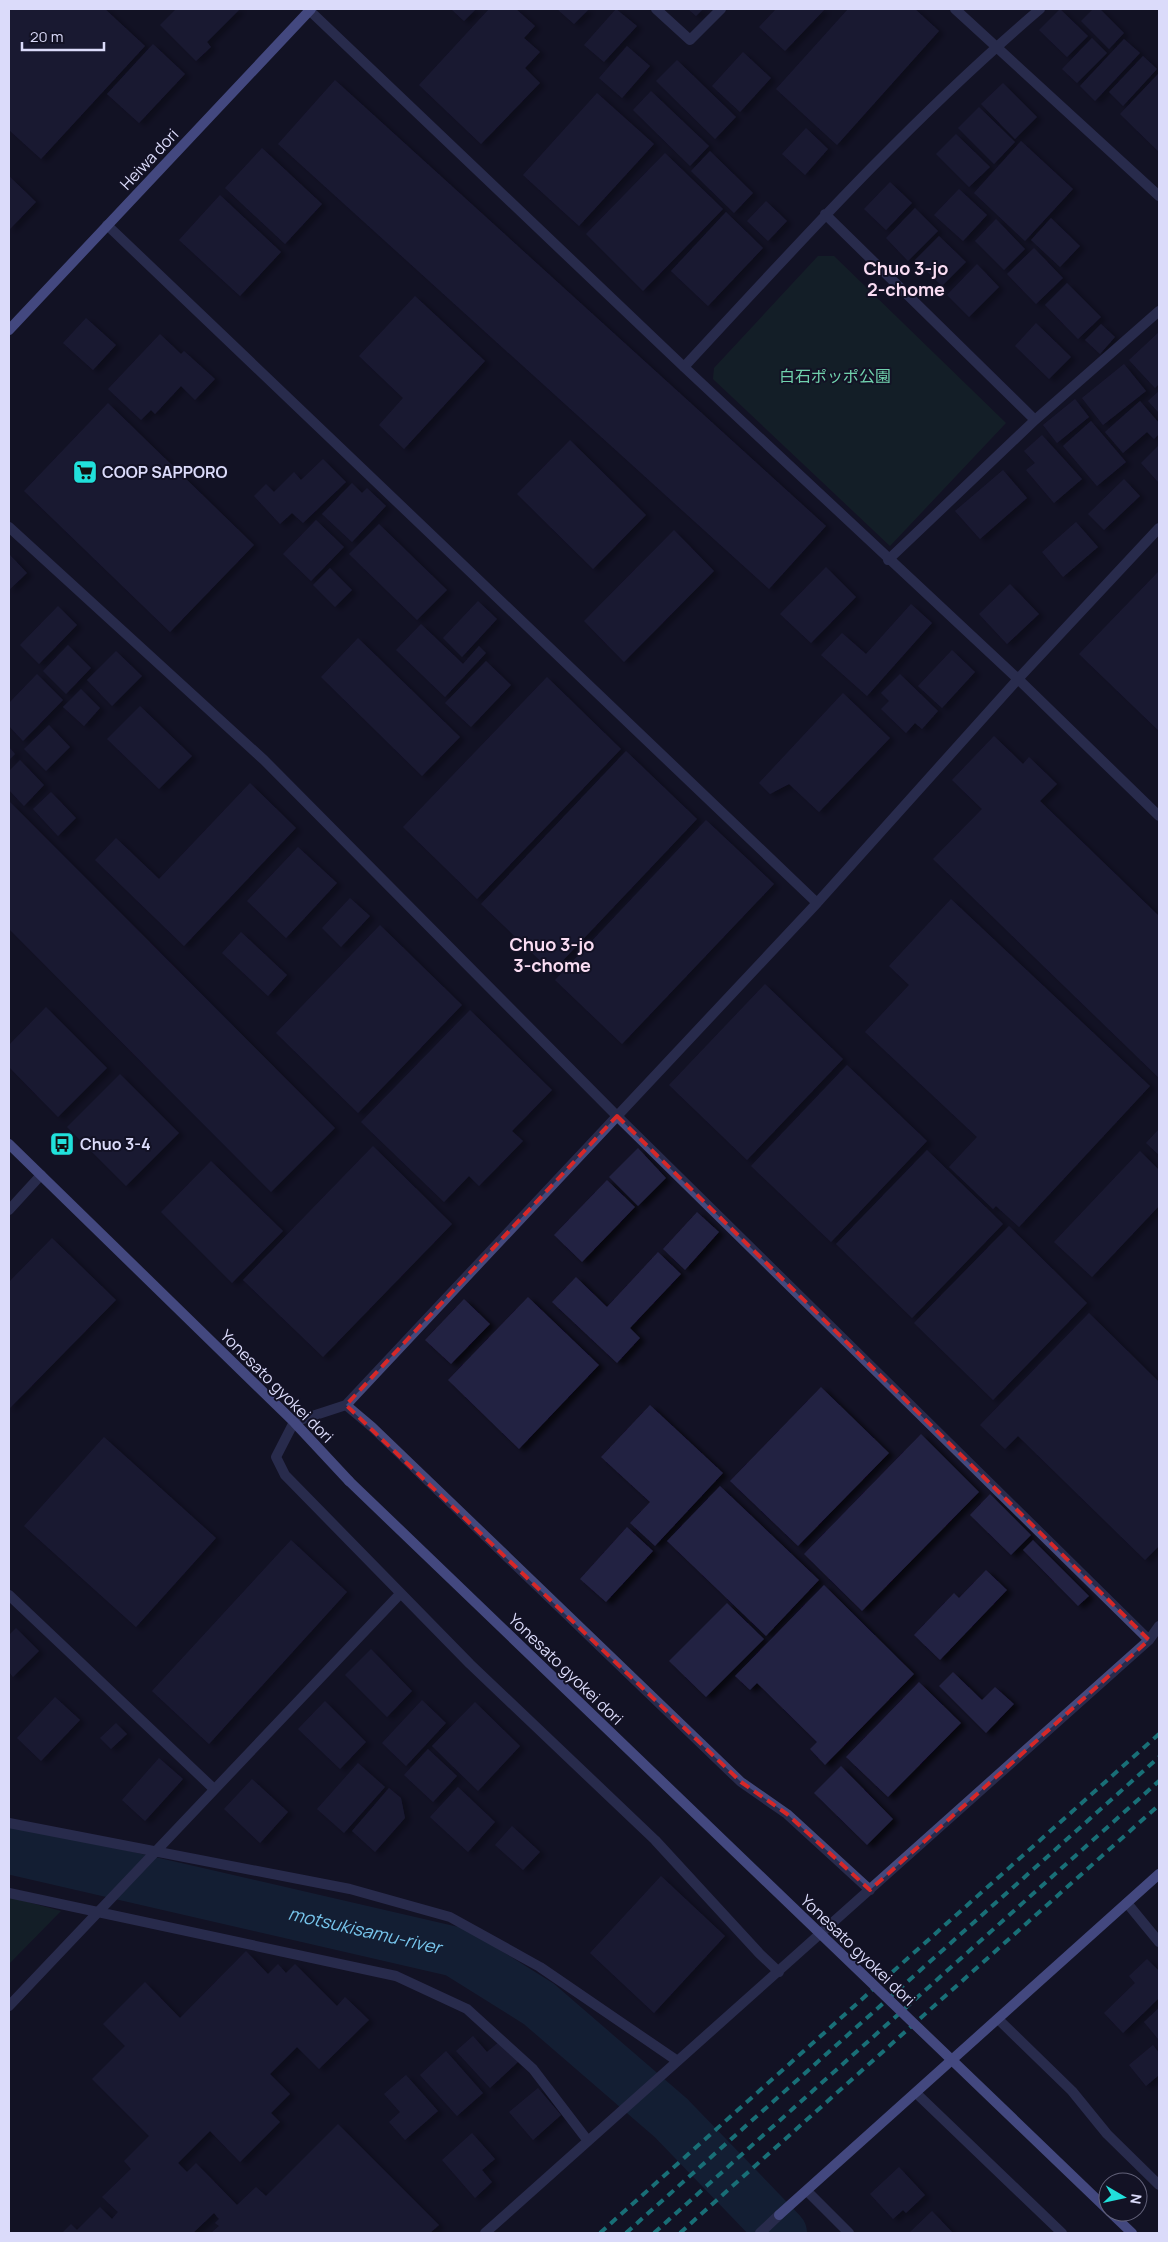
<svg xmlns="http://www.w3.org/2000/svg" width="1168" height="2242" viewBox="0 0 1168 2242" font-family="Manrope,'Noto Sans JP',sans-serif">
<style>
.green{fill:#162e2a}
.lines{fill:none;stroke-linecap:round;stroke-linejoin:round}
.river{stroke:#152e46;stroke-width:50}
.building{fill:#242143;filter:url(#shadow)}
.street{stroke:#44497d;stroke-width:10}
.secondary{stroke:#7f8aed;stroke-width:10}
.rail{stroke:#21e0db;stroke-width:4;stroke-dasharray:8 6;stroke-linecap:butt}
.secondary-bridge{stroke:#7f8aed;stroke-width:10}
.marked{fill:none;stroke:#d62828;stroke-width:4;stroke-dasharray:10 6;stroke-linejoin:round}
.labels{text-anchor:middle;stroke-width:4;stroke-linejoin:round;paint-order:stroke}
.street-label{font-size:16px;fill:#dbdbfa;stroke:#131225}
.park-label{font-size:16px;fill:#70d1ac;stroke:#131225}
.poi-label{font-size:16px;font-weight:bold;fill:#dbdbfa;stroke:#131225;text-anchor:start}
.neighbourhood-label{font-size:18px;font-weight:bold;fill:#faddf3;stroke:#131225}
.water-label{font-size:18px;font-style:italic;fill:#77c5ec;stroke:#131225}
</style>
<defs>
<filter id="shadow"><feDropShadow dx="5.5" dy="3" stdDeviation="2.5" flood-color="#0009"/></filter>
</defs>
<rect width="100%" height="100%" fill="#131225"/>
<path class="green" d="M 818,256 L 834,256 L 1006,423 L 890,546 L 713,379 L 714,368 Z
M 9,1897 L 61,1911 L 9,1964 Z"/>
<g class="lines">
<path class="river" id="s1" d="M 9,1849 L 456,1952 L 539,2004 L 671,2118 L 782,2233"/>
</g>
<path class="building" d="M 9,9 L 105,9 L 145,46 L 41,159 L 9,130 Z
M 176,9 L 240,9 L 207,42 L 211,47 L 196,61 L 160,25 Z
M 451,9 L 476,9 L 464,21 Z
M 489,9 L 516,9 L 535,26 L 524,38 L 540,52 L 525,68 L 540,83 L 481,144 L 419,85 Z
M 557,9 L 589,9 L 574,24 Z
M 616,9 L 637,26 L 604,62 L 584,45 Z
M 688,9 L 703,9 L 696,16 Z
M 776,9 L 825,9 L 785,51 L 759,27 Z
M 848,9 L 915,9 L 939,31 L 837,145 L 776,89 Z
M 1060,9 L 1088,36 L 1067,57 L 1039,30 Z
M 1093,9 L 1100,9 L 1124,33 L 1109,49 L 1081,21 Z
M 1092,38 L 1107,53 L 1077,83 L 1062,69 Z
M 1124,39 L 1140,53 L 1095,101 L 1080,86 Z
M 153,44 L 185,74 L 139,123 L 107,94 Z
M 627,46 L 650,66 L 622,98 L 599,78 Z
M 743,52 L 771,78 L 740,112 L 712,86 Z
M 1143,56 L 1157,69 L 1123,106 L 1109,92 Z
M 677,60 L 736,117 L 715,139 L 656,81 Z
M 1159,73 L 1159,152 L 1120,114 Z
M 335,80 L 826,526 L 769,589 L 278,144 Z
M 1003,83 L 1037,117 L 1015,139 L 981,104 Z
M 651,91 L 709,146 L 690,166 L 633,110 Z
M 597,93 L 654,144 L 579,226 L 523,175 Z
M 979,107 L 1015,142 L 994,164 L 958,128 Z
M 806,128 L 828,149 L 805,175 L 782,154 Z
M 956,134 L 990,167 L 969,187 L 936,154 Z
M 1021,141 L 1073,189 L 1025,241 L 974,193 Z
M 262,148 L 322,204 L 285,244 L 225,188 Z
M 710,151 L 753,193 L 734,213 L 691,171 Z
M 665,153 L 723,209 L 643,291 L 586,234 Z
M 9,176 L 36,202 L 9,230 Z
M 890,182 L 912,203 L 886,230 L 864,209 Z
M 959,189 L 987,215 L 963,241 L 934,215 Z
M 220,195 L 281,252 L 240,296 L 179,240 Z
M 766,201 L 787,221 L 768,241 L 747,221 Z
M 915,208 L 938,231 L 908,261 L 886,238 Z
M 726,212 L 763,248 L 708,306 L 671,271 Z
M 1051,218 L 1080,246 L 1060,267 L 1031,240 Z
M 996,219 L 1025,249 L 1004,270 L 975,241 Z
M 939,236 L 966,262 L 942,286 L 915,260 Z
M 1034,248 L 1063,278 L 1036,304 L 1007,274 Z
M 977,264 L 999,287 L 969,317 L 947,295 Z
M 1067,283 L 1101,317 L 1078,339 L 1045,305 Z
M 415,296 L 485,361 L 404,449 L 379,425 L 403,398 L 359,356 Z
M 86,318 L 116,345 L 93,370 L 63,343 Z
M 1036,323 L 1071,357 L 1049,379 L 1015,346 Z
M 1101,324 L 1115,337 L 1100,354 L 1085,340 Z
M 1159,332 L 1159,384 L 1155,388 L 1129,360 Z
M 160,334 L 181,354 L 184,351 L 215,379 L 195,400 L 181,386 L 155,414 L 151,410 L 141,420 L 108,389 Z
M 1124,364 L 1146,391 L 1103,425 L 1082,398 Z
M 1159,391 L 1159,413 L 1148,401 Z
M 1075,399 L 1089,417 L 1057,443 L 1043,425 Z
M 1140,401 L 1159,423 L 1159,434 L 1154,439 L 1147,432 L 1123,453 L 1105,432 Z
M 108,403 L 254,545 L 170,632 L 24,491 Z
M 1091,421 L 1126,462 L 1097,486 L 1063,446 Z
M 1042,435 L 1082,479 L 1054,503 L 1026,470 L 1035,463 L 1024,451 Z
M 570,440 L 646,515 L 593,569 L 517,494 Z
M 1159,445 L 1159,483 L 1141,463 Z
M 323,459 L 346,482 L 303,523 L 292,513 L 280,524 L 254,496 L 266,484 L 274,492 L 294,472 L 301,480 Z
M 1003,470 L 1027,498 L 980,539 L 955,511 Z
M 1124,479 L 1140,496 L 1104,530 L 1088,514 Z
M 352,483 L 362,493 L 367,488 L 386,506 L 352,542 L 322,514 Z
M 316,520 L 344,547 L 311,581 L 283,554 Z
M 1076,522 L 1098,547 L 1063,577 L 1042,552 Z
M 379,524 L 447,590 L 417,620 L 349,554 Z
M 674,530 L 714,571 L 624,662 L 584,621 Z
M 9,554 L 27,573 L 9,590 Z
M 826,567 L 856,597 L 811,643 L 780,614 Z
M 330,568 L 352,590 L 335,607 L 313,585 Z
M 1158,572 L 1159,574 L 1159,731 L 1079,654 Z
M 1010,584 L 1039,614 L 1007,644 L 979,614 Z
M 478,601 L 497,619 L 462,657 L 443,638 Z
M 911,604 L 932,623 L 867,696 L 821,655 L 842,633 L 866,654 Z
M 58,606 L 77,625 L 39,664 L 20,645 Z
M 421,624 L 463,664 L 479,646 L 486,653 L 445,697 L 396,650 Z
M 358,638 L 460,737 L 422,776 L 321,677 Z
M 68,645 L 91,668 L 66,694 L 43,671 Z
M 952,650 L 975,672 L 942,708 L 918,686 Z
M 116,651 L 142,676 L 112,706 L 87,680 Z
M 486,661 L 511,685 L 471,727 L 445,703 Z
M 37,674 L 63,700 L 23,741 L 9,726 L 9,703 Z
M 900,674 L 938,711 L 922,729 L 915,723 L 906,733 L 881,709 L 889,701 L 881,693 Z
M 547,677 L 621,749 L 477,899 L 403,827 Z
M 81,689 L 100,708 L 84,726 L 63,707 Z
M 843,693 L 890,738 L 819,812 L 789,784 L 770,794 L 759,783 Z
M 140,706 L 192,756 L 159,789 L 107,739 Z
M 49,725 L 70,747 L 46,771 L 24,749 Z
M 994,736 L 1023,764 L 1029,757 L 1057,784 L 1040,801 L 1159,916 L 1159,1078 L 933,859 L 982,809 L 952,780 Z
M 9,747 L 15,754 L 9,760 Z
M 626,751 L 697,819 L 552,972 L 481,904 Z
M 20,760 L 44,785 L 24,806 L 9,790 L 9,771 Z
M 250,783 L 296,828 L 184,946 L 95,860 L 116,838 L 159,879 Z
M 51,792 L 76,818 L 58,836 L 33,809 Z
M 9,801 L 335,1128 L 271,1192 L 9,929 Z
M 706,820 L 774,884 L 622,1044 L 555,980 Z
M 298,847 L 337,883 L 286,938 L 247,901 Z
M 350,898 L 370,916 L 341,947 L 322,928 Z
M 951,899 L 1150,1086 L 1019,1227 L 996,1206 L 993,1209 L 949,1167 L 977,1137 L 865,1032 L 909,985 L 889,966 Z
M 380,925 L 462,1005 L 358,1113 L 276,1033 Z
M 241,932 L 287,975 L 268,996 L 222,953 Z
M 765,984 L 843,1059 L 747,1160 L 669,1085 Z
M 46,1007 L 107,1068 L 58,1117 L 9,1067 L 9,1045 Z
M 470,1010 L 552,1090 L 512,1131 L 523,1141 L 479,1186 L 469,1176 L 444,1202 L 361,1122 Z
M 847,1065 L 927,1141 L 831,1242 L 751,1166 Z
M 120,1074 L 179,1133 L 126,1186 L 67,1127 Z
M 1159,1129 L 1159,1155 L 1146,1143 Z
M 373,1146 L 452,1224 L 323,1357 L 243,1280 Z
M 638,1148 L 666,1178 L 638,1206 L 609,1177 Z
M 927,1150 L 1003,1224 L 912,1318 L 836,1244 Z
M 1140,1151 L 1159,1170 L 1159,1206 L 1092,1277 L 1054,1242 Z
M 211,1161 L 283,1231 L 232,1283 L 161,1212 Z
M 607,1180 L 635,1207 L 582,1262 L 554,1235 Z
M 697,1212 L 719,1232 L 685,1270 L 663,1249 Z
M 1009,1226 L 1087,1303 L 993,1400 L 914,1323 Z
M 52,1238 L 116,1300 L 9,1409 L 9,1282 Z
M 658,1252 L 681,1274 L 630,1328 L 640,1338 L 617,1363 L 552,1302 L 576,1277 L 607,1307 Z
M 528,1297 L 599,1365 L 519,1449 L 448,1380 Z
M 464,1299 L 490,1324 L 451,1364 L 425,1340 Z
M 1089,1313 L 1159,1382 L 1159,1546 L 1145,1560 L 1018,1436 L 1005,1449 L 980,1425 Z
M 821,1387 L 889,1453 L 798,1546 L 730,1481 Z
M 650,1405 L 723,1473 L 655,1546 L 630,1523 L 650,1502 L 601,1457 Z
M 921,1434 L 979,1492 L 862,1611 L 804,1554 Z
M 104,1437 L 216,1538 L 136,1627 L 24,1526 Z
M 720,1486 L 819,1580 L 766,1636 L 667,1541 Z
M 990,1494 L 1031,1535 L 1011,1555 L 970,1515 Z
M 627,1527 L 653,1551 L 606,1602 L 580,1579 Z
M 291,1540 L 347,1592 L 209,1744 L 152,1691 Z
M 1033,1540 L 1089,1596 L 1078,1606 L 1023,1550 Z
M 986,1570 L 1007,1590 L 940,1660 L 914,1635 L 954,1593 L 959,1598 Z
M 824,1585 L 914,1674 L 825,1765 L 810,1749 L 817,1742 L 757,1683 L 750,1690 L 735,1676 Z
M 727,1603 L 764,1639 L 706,1697 L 669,1661 Z
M 16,1628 L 39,1651 L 13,1677 L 9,1672 L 9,1635 Z
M 371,1649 L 412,1691 L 387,1717 L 345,1675 Z
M 953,1672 L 982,1700 L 995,1687 L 1014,1704 L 986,1733 L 939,1686 Z
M 919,1682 L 961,1723 L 888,1797 L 846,1757 Z
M 55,1697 L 80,1720 L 41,1761 L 17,1738 Z
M 422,1700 L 446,1723 L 406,1766 L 382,1743 Z
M 325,1701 L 366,1742 L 340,1769 L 298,1729 Z
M 475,1702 L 520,1746 L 478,1791 L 432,1746 Z
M 116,1723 L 127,1734 L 111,1749 L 100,1738 Z
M 428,1749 L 457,1776 L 433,1802 L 404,1775 Z
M 159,1758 L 183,1779 L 145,1821 L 122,1800 Z
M 358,1763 L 385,1787 L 344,1833 L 317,1809 Z
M 841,1766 L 893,1819 L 867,1845 L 814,1793 Z
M 252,1779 L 288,1812 L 260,1843 L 224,1809 Z
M 458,1787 L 495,1822 L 468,1852 L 430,1817 Z
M 389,1788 L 401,1798 L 405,1818 L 375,1852 L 352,1831 Z
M 512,1826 L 540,1852 L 523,1870 L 495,1845 Z
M 661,1876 L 725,1936 L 654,2013 L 590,1953 Z
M 246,1951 L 268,1974 L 278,1964 L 286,1973 L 295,1964 L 337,2006 L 345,1997 L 369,2020 L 319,2069 L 297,2047 L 270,2074 L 290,2094 L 271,2113 L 280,2122 L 240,2162 L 210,2131 L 178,2163 L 187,2172 L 196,2163 L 237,2205 L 256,2187 L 266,2196 L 338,2124 L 439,2225 L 430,2233 L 211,2233 L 219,2226 L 215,2223 L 219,2219 L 214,2213 L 193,2233 L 62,2233 L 71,2224 L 77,2230 L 100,2207 L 112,2219 L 118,2212 L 102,2197 L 131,2169 L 124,2161 L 149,2136 L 92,2079 L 125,2046 L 103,2024 L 145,1982 L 180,2018 Z
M 1147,1959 L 1159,1971 L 1159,1998 L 1123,2033 L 1104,2013 L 1135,1983 L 1129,1976 Z
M 1159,2008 L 1159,2040 L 1144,2022 Z
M 473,2036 L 487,2052 L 500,2041 L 519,2061 L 490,2088 L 456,2051 Z
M 1153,2045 L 1159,2053 L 1159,2075 L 1146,2086 L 1129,2065 Z
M 446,2051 L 483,2093 L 457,2116 L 420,2075 Z
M 406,2075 L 438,2111 L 405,2140 L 389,2122 L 400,2112 L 384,2094 Z
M 538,2088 L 561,2115 L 533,2140 L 509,2112 Z
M 472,2133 L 495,2159 L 482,2170 L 492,2182 L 475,2198 L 442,2160 Z
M 899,2167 L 925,2195 L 906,2213 L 903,2210 L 893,2219 L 870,2194 Z
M 932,2211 L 953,2233 L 909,2233 Z"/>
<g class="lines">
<path class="street" d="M 308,9 L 684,367 L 1018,679 L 1159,816
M 656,9 L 690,40 L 721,9
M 955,9 L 1159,196
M 825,214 L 1035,420
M 107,225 L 817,903
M 684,367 C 798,244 912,118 1040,9
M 9,527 L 264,760 L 617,1116 L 1149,1640
M 888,560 L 1035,420 L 1159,311
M 9,1210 L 41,1175
M 346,1405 L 372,1427 L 741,1782 L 787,1814 L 870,1890
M 9,1595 L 214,1789
M 9,1823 L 350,1889 L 450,1917 L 540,1967 L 676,2060
M 9,1893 L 396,1976 L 467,2009 L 533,2069 L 588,2141
M 1127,1903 L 1159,1942
M 779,1972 L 759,1953 L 655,1840 L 470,1664 L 285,1475 L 276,1457 L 294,1422 L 346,1405 L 817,903 L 1018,679 L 1159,528
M 9,2006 L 400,1594
M 998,2019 L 1072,2091 L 1107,2134 L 1159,2185
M 916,2093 L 1062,2233
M 807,2191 L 849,2233
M 485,2233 L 1149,1640 L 1159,1626
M 760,2233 L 779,2215"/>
<path class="secondary" d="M 9,330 L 311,9
M 9,1144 L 294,1422 L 349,1481
M 1110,2212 L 1132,2233
M 779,2215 L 1159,1874"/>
<path class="rail" d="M 600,2233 L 1159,1734
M 626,2233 L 1159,1757
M 654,2233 L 1159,1781
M 680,2233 L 1159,1805"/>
<path class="secondary-bridge" d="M 349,1481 L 1108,2210"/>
</g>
<path d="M0 0H1168V2242H0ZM 617,1116 L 1149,1640 L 870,1890 L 787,1814 L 741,1782 L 346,1405 Z" fill="#131225" fill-opacity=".55" fill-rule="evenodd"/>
<path class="marked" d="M 617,1116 L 1149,1640 L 870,1890 L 787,1814 L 741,1782 L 346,1405 Z"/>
<defs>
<symbol id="supermarket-square" viewBox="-11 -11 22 22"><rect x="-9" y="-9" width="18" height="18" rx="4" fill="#21e0db" stroke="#131225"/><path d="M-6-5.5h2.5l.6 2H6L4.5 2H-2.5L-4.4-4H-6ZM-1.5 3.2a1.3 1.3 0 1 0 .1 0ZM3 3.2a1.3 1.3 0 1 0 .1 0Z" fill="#111"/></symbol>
<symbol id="bus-square" viewBox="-11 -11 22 22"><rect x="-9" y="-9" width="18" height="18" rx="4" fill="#21e0db" stroke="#131225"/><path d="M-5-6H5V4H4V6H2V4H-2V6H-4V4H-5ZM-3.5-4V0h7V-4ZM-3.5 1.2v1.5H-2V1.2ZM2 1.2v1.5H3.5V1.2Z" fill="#111"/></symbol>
</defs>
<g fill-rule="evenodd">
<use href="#supermarket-square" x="71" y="458" width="28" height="28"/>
<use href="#bus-square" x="48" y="1130" width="28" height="28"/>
</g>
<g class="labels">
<g class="street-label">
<text transform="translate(149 159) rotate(-47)" y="6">Heiwa dori</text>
<text transform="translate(277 1386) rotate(45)" y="6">Yonesato gyokei dori</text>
<text transform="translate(566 1669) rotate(44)" y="6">Yonesato gyokei dori</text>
<text transform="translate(858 1950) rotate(44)" y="6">Yonesato gyokei dori</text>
</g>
<g class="park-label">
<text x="835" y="382">白石ポッポ公園</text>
</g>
<g class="poi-label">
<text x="102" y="478">COOP SAPPORO</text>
<text x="80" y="1150">Chuo 3-4</text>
</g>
<g class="neighbourhood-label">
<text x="906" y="275">Chuo 3-jo<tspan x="906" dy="21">2-chome</tspan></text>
<text x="552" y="951">Chuo 3-jo<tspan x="552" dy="21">3-chome</tspan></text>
</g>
<g class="water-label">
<text dy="6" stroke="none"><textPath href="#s1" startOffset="365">motsukisamu-river</textPath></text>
</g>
</g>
<rect width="1168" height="2242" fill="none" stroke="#dbdbfa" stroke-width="20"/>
<g transform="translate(1123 2197) rotate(99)"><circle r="24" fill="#131225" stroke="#63627a"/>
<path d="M0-4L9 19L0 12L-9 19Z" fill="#21e0db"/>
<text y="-8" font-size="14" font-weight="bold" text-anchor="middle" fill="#dbdbfa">N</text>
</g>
<path d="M22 42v8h82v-8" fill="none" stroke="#dbdbfa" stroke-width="2.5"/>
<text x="30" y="42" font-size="15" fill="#dbdbfa" stroke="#131225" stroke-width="4" paint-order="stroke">20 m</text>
</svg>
